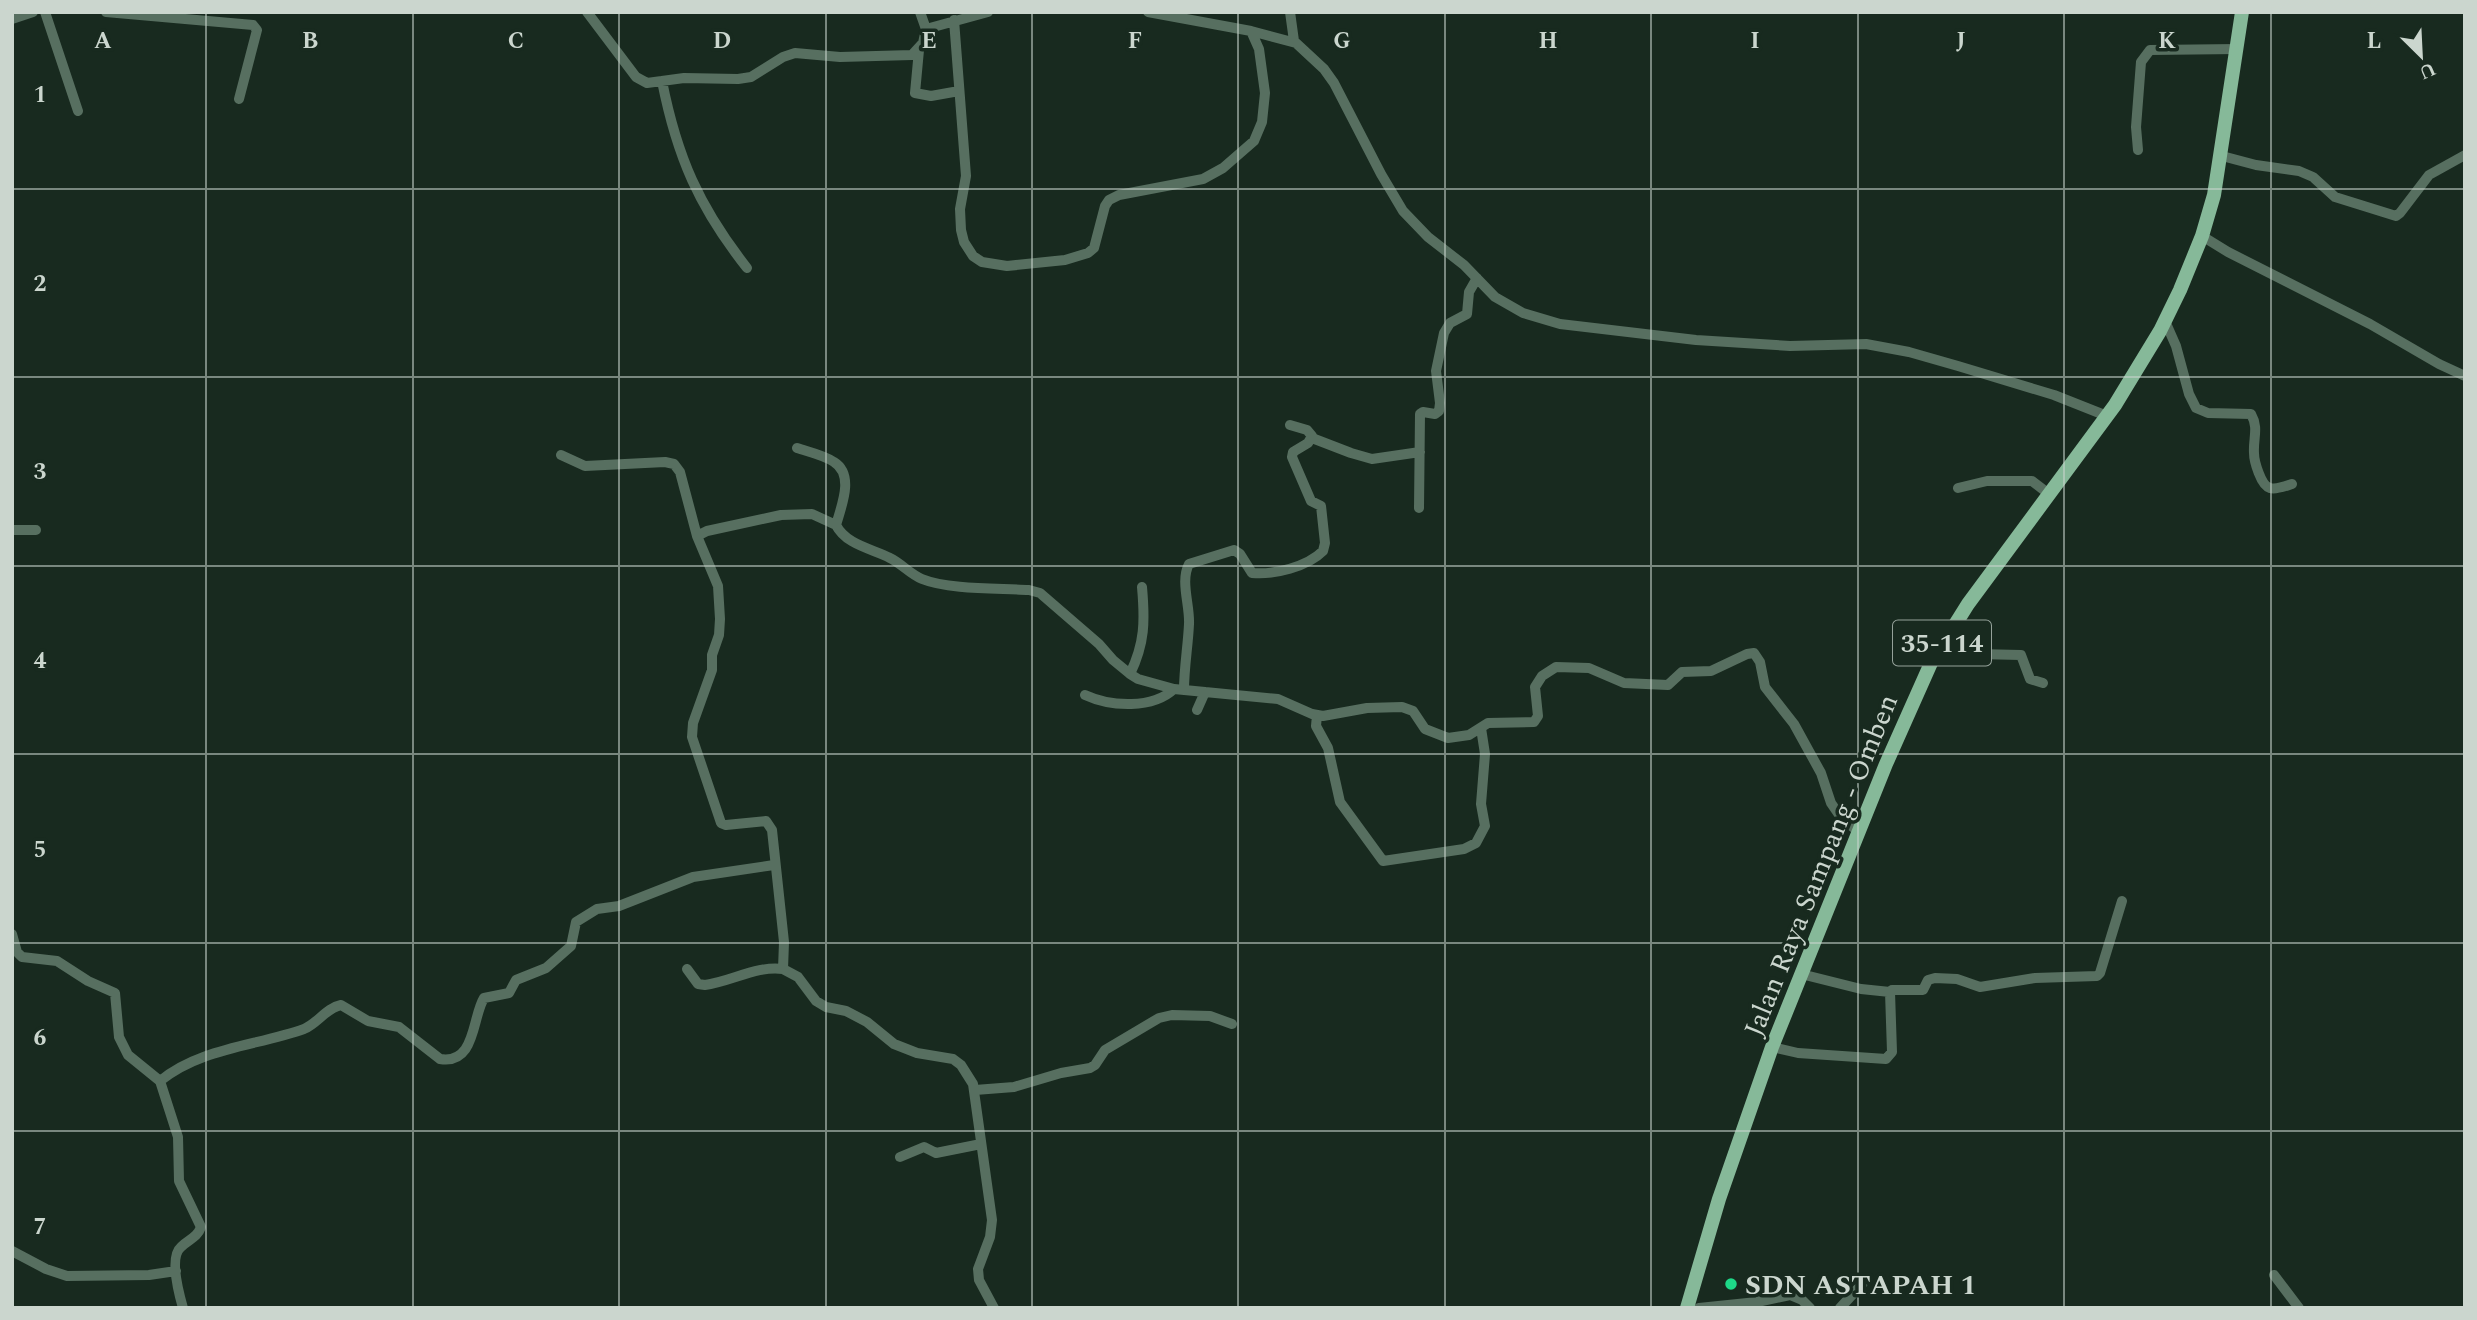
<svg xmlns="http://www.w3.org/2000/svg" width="2477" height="1320" viewBox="0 0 2477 1320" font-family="Spectral,serif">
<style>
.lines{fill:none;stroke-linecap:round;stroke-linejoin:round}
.minor{stroke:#576f60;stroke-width:10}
.major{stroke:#86b999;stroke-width:14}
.grid{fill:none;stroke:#cbd6ce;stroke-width:2;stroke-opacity:0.55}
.poi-dot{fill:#1ed888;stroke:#182a1f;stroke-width:2.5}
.labels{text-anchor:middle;stroke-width:7;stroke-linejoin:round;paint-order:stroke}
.shield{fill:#182a1f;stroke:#95a29a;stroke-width:2}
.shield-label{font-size:26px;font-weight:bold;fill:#cbd6ce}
.street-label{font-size:28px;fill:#cbd6ce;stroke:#182a1f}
.poi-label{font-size:28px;font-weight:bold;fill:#cbd6ce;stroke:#182a1f;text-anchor:start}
.grid-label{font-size:23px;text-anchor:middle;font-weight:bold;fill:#cbd6ce;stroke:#182a1f;stroke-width:7;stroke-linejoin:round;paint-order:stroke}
</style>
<rect width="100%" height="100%" fill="#182a1f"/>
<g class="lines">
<path class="minor" d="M 45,12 L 78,111
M 106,12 L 253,25 L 257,30 L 239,99
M 587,12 L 636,77 L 647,83 L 684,78 L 738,79 L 751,77 L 783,57 L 795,53 L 840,57 L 912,55 L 923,43 L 926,29 L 988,12
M 920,12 L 926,29
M 1148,12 L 1251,31 L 1296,43 L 1324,69 L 1334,83 L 1381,174 L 1403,211 L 1428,237 L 1464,265 L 1495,297 L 1523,313 L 1560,324 L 1696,340 L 1790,346 L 1866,344 L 1909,352 L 1958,366 L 2054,395 L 2107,416
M 1290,12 L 1294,41
M 12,19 L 33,12
M 954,20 L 966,176 L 960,209 L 961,230 L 964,242 L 973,256 L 982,262 L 1007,266 L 1065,260 L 1088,253 L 1094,248 L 1105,206 L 1109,200 L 1119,195 L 1203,179 L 1223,168 L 1254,141 L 1262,122 L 1265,93 L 1259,49 L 1251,31
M 919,50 L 915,93 L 931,96 L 959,91
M 662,81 C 677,157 699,207 747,268
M 2138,150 L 2136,127 L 2141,62 L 2150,50 L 2238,49
M 2222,156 L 2256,165 L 2299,171 L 2313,177 L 2335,197 L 2396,216 L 2400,213 L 2429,175 L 2465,155
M 2202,236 L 2228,252 L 2370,324 L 2439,364 L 2465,376
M 2165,321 L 2176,346 L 2189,394 L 2196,408 L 2208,413 L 2251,414 C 2259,428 2253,438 2254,453 C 2254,461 2261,486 2270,488 C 2276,490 2286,486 2292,484
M 1312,438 L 1351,453 L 1372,459 L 1420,452
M 797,448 C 809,452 824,455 834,462 C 855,475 841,507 836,525 C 846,545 873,549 890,558 C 902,564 910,574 922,579 C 949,590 999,588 1029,590 L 1040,593 L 1099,644 L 1113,660 L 1130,674 L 1138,679 L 1174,689 L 1205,692
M 561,455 L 585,466 L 665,462 L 674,464 L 680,472 L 697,536
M 1958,488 L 1987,481 L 2032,481 L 2049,494
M 1419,508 L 1420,414 L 1423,412 L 1435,414 L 1439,411 L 1440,403 L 1436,371 L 1444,333 L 1450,323 L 1467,314 L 1469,292 L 1477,278
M 836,525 L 812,514 L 781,515 L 707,531 L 697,536 L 718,586 L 720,619 L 719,635 L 712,655 L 712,670 L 693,723 L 692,737 L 721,823 L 726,825 L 766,821 L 772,830 L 784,942 L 783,969 L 798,977 L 816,1001 L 826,1007 L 846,1011 L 867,1022 L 894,1044 L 917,1053 L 953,1059 L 961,1065 L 973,1084 L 992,1220 L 990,1237 L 978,1269 L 979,1280 L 994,1308
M 12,530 L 36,530
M 1953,627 L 1969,634 L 1977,654 L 2021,655 L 2030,679 L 2043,683
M 1130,674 C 1145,643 1145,621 1142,587
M 1184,690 C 1184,668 1188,646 1189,624 C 1190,605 1180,581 1189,564 L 1234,550 L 1240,554 L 1252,573 C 1274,575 1307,567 1323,551 L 1325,543 L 1321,506 L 1311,501 L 1292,457 L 1293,452 L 1308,443 L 1312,436 L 1307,430 L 1290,425
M 1085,695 C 1111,707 1153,709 1174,689
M 1197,710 L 1205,692 L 1278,699 L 1312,714 L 1323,716 L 1367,708 L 1402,707 L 1413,711 L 1425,729 L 1448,738 L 1469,735 L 1488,723 L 1534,722 L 1538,716 L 1535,687 L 1542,676 L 1556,667 L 1589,668 L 1624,683 L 1668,685 L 1682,672 L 1711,671 L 1747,654 L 1754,653 L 1760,662 L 1765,687 L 1794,724 L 1821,773 L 1831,803 L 1842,819 L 1858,831
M 1317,715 L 1316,726 L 1328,748 L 1340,802 L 1383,861 L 1464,849 L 1476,843 L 1485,826 L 1481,804 L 1485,754 L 1481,728
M 12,934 L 17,952 L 22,957 L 57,961 L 88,981 L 115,993 L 119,1037 L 128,1055 L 160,1081 L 178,1137 L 179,1181 L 201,1227 C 197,1238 189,1239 181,1247 C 169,1257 179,1294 183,1308
M 687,969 L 698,984 L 705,985 C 730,982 758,965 783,969
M 1801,974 L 1861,989 L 1890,992
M 1772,1047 L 1798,1053 L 1886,1059 L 1892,1052 L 1890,992 L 1892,990 L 1923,990 L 1928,980 L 1935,978 L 1957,979 L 1980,987 L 2035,978 L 2097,976 L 2100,973 L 2122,901
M 160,1081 C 200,1048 256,1046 304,1029 C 318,1023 326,1008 341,1005 L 368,1021 L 399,1027 L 440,1059 C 476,1065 472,1017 484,998 L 509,993 L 516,980 L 546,968 L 571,946 L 576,922 L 597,909 L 619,906 L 693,877 L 774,865
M 975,1090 L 1014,1087 L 1061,1073 L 1090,1068 L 1095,1065 L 1105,1050 L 1159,1018 L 1172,1015 L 1210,1016 L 1232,1024
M 900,1157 L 924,1147 L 936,1153 L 981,1144
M 12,1251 L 46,1269 L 67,1276 L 149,1275 L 176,1271
M 2274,1275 L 2299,1308
M 1699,1308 L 1757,1302 L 1790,1295 L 1802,1300 L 1810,1308
M 1840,1308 L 1863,1283"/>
<path class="major" d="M 1687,1308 L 1719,1199 L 1772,1047 L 1886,764 L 1931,663 L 1968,604 L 2115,405 L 2160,331 L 2180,290 L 2202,236 L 2214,195 L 2242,12"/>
</g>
<path class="grid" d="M 206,12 L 206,1308M 413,12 L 413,1308M 619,12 L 619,1308M 826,12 L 826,1308M 1032,12 L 1032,1308M 1238,12 L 1238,1308M 1445,12 L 1445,1308M 1651,12 L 1651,1308M 1858,12 L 1858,1308M 2064,12 L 2064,1308M 2271,12 L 2271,1308M 12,189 L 2465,189M 12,377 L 2465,377M 12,566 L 2465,566M 12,754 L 2465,754M 12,943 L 2465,943M 12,1131 L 2465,1131"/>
<circle class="poi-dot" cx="1731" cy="1284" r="7"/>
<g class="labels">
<rect class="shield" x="1893" y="620.5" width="98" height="45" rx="5"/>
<g class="shield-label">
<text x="1942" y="652">35-114</text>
</g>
<g class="street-label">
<text transform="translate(1820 865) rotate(-68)" y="10">Jalan Raya Sampang - Omben</text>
</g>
<g class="poi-label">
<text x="1745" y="1294">SDN ASTAPAH 1</text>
</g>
</g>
<g class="grid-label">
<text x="103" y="48">A</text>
<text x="310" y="48">B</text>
<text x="516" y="48">C</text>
<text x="722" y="48">D</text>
<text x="929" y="48">E</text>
<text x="1135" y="48">F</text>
<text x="1342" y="48">G</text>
<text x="1548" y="48">H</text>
<text x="1755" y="48">I</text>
<text x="1961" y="48">J</text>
<text x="2167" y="48">K</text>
<text x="2374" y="48">L</text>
<text x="40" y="102">1</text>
<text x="40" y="291">2</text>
<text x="40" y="479">3</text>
<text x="40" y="668">4</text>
<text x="40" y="857">5</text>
<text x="40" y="1045">6</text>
<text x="40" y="1234">7</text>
</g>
<rect width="2477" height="1320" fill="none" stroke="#cbd6ce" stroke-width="28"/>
<g transform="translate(2421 56) rotate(156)" stroke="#182a1f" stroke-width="5" paint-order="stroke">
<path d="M0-5L12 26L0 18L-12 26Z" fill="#cbd6ce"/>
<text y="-10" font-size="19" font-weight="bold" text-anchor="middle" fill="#cbd6ce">U</text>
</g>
</svg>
